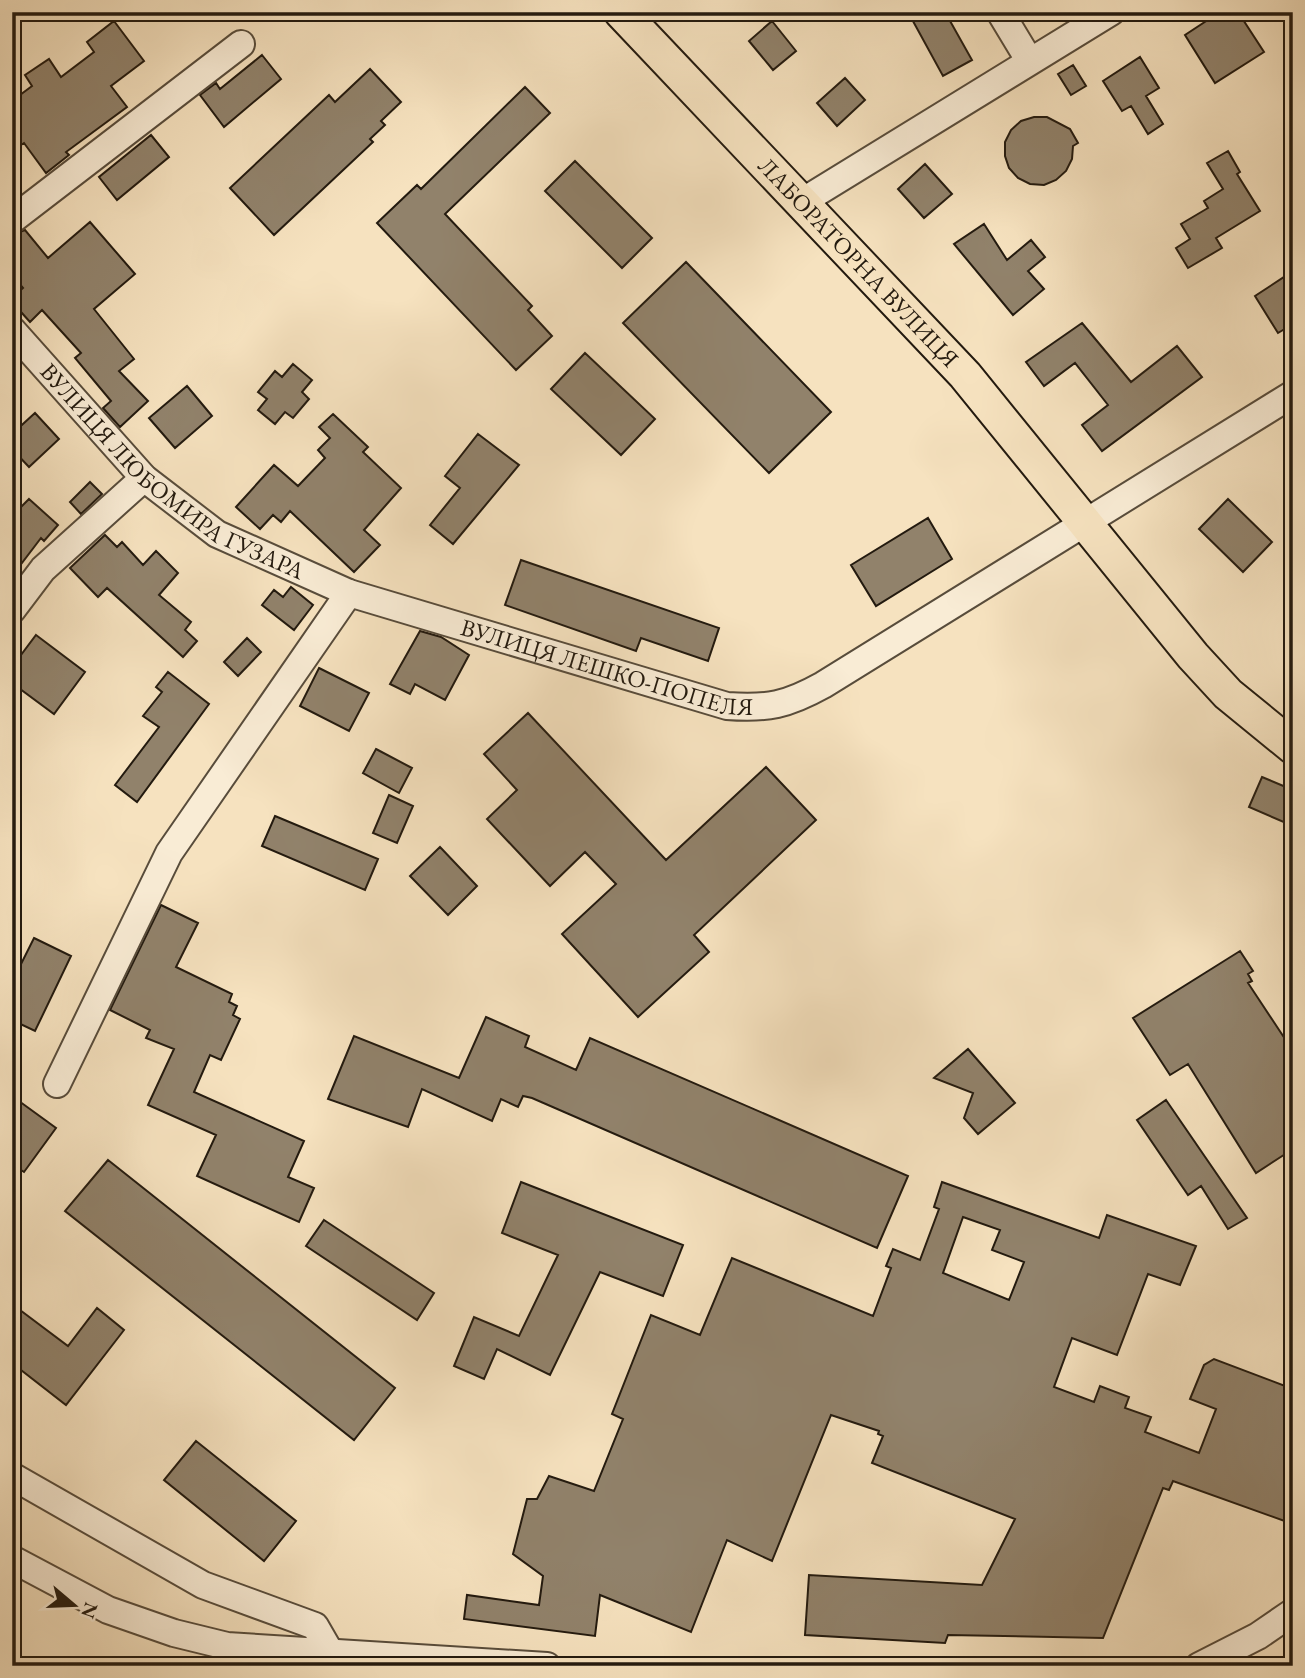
<svg xmlns="http://www.w3.org/2000/svg" width="1305" height="1678" viewBox="0 0 1305 1678" font-family="'EB Garamond',serif">
<style>
.building{fill:#91826b;stroke:#231a0f;stroke-width:2;fill-rule:evenodd}
.lines{fill:none;stroke-linecap:round;stroke-linejoin:round}
.minor-casing{stroke:#584c3b;stroke-width:30}
.major-casing{stroke:#231a0f;stroke-width:37}
.minor{stroke:#f9ecd5;stroke-width:26}
.major{stroke:#f6e2bf;stroke-width:33}
.labels{text-anchor:middle;stroke-width:7;stroke-linejoin:round;paint-order:stroke}
.street-label{font-size:24px;fill:#231a0f;stroke:#f9ecd5}
</style>
<rect width="100%" height="100%" fill="#f6e2bf"/>
<filter id="stains"><feTurbulence type="fractalNoise" baseFrequency=".00286" numOctaves="4"/><feColorMatrix values="0 0 0 0 .2 0 0 0 0 .09 0 0 0 0 .02 0 0 0 .5 -.17"/></filter>
<radialGradient id="worn" r=".72"><stop offset=".6" stop-color="#630" stop-opacity="0"/><stop offset="1" stop-color="#630" stop-opacity=".3"/></radialGradient>
<path class="building" d="M 908,12 L 945,12 L 972,60 L 943,76 Z
M 1220,12 L 1238,12 L 1264,52 L 1215,83 L 1185,35 Z
M 114,21 L 144,61 L 111,86 L 127,107 L 66,152 L 69,155 L 46,173 L 24,143 L 12,151 L 12,101 L 32,86 L 25,75 L 49,59 L 61,77 L 94,52 L 87,42 Z
M 772,21 L 796,51 L 773,70 L 749,41 Z
M 262,55 L 281,79 L 224,127 L 200,95 L 216,83 L 220,89 Z
M 1140,57 L 1159,88 L 1146,96 L 1163,124 L 1148,134 L 1131,106 L 1122,111 L 1103,81 Z
M 1073,65 L 1086,86 L 1071,95 L 1058,74 Z
M 370,69 L 401,102 L 381,121 L 385,125 L 370,139 L 373,142 L 274,235 L 230,188 L 329,95 L 335,102 Z
M 845,78 L 865,100 L 837,126 L 817,103 Z
M 525,87 L 550,113 L 445,214 L 532,306 L 528,310 L 552,336 L 516,370 L 377,223 L 417,185 L 421,189 Z
M 1034,117 L 1047,117 L 1070,129 L 1078,143 L 1073,146 L 1072,159 L 1066,171 L 1056,180 L 1044,185 L 1030,184 L 1018,178 L 1009,168 L 1005,156 L 1005,142 L 1011,130 L 1021,121 Z
M 151,135 L 169,157 L 117,200 L 99,177 Z
M 1228,151 L 1240,172 L 1237,174 L 1260,211 L 1216,238 L 1222,248 L 1188,268 L 1176,248 L 1190,239 L 1181,224 L 1208,208 L 1204,201 L 1223,189 L 1207,163 Z
M 575,161 L 652,238 L 622,268 L 545,191 Z
M 925,164 L 952,194 L 924,218 L 898,189 Z
M 90,222 L 135,274 L 94,309 L 134,359 L 119,371 L 148,401 L 120,427 L 103,408 L 111,401 L 75,358 L 81,353 L 42,310 L 30,322 L 12,302 L 12,298 L 23,288 L 12,275 L 12,235 L 25,230 L 48,258 Z
M 984,224 L 1007,260 L 1031,240 L 1045,257 L 1028,271 L 1044,289 L 1013,315 L 954,244 Z
M 686,262 L 831,412 L 769,473 L 623,323 Z
M 1284,277 L 1293,291 L 1293,324 L 1278,333 L 1255,296 Z
M 1082,323 L 1131,382 L 1177,346 L 1202,377 L 1102,451 L 1082,425 L 1108,405 L 1075,363 L 1044,386 L 1026,362 Z
M 585,353 L 655,419 L 621,455 L 551,389 Z
M 293,364 L 312,380 L 302,392 L 309,399 L 293,418 L 285,412 L 275,424 L 258,410 L 267,399 L 258,392 L 275,371 L 282,377 Z
M 187,386 L 212,416 L 175,448 L 149,418 Z
M 35,413 L 59,439 L 29,467 L 12,449 L 12,434 Z
M 333,414 L 368,447 L 363,452 L 401,488 L 364,530 L 380,545 L 354,572 L 290,511 L 281,522 L 273,515 L 260,529 L 236,507 L 274,465 L 298,486 L 325,458 L 318,450 L 330,438 L 319,427 Z
M 478,434 L 519,465 L 453,544 L 430,525 L 460,488 L 445,476 Z
M 90,482 L 102,494 L 81,514 L 70,502 Z
M 29,499 L 58,525 L 44,541 L 41,538 L 12,576 L 12,516 Z
M 1228,499 L 1272,542 L 1243,572 L 1199,529 Z
M 928,518 L 952,559 L 876,606 L 851,565 Z
M 105,535 L 117,547 L 122,542 L 143,565 L 156,551 L 178,573 L 159,595 L 191,622 L 185,630 L 197,641 L 183,657 L 107,588 L 98,597 L 70,568 Z
M 521,560 L 719,628 L 708,661 L 641,638 L 636,651 L 505,605 Z
M 291,587 L 313,605 L 294,630 L 262,605 L 274,590 L 283,597 Z
M 420,631 L 441,637 L 469,655 L 445,700 L 415,684 L 410,694 L 390,684 Z
M 36,635 L 85,672 L 54,714 L 12,683 L 12,667 Z
M 247,638 L 261,652 L 238,676 L 224,662 Z
M 319,668 L 369,693 L 349,731 L 300,706 Z
M 168,672 L 209,704 L 137,802 L 115,785 L 159,727 L 143,716 L 162,692 L 156,687 Z
M 528,713 L 666,860 L 766,767 L 816,820 L 694,935 L 709,952 L 638,1017 L 562,934 L 616,884 L 585,852 L 550,886 L 487,819 L 517,790 L 484,754 Z
M 376,749 L 412,768 L 399,793 L 363,773 Z
M 1262,777 L 1293,790 L 1293,826 L 1249,807 Z
M 389,795 L 413,806 L 397,843 L 373,833 Z
M 275,816 L 378,859 L 365,890 L 262,846 Z
M 440,847 L 477,886 L 448,915 L 410,876 Z
M 161,905 L 198,923 L 176,967 L 232,994 L 229,1002 L 237,1006 L 233,1015 L 240,1019 L 221,1060 L 210,1055 L 194,1092 L 304,1141 L 288,1177 L 314,1188 L 299,1222 L 197,1176 L 216,1135 L 148,1105 L 174,1049 L 146,1038 L 150,1030 L 110,1010 Z
M 34,938 L 71,956 L 35,1031 L 12,1020 L 12,982 Z
M 1240,951 L 1253,971 L 1248,974 L 1252,981 L 1248,983 L 1293,1051 L 1293,1149 L 1256,1173 L 1188,1064 L 1170,1075 L 1133,1018 Z
M 486,1017 L 529,1036 L 525,1047 L 576,1070 L 590,1038 L 908,1176 L 877,1248 L 532,1098 L 523,1096 L 518,1107 L 501,1099 L 492,1121 L 422,1089 L 408,1127 L 328,1099 L 354,1036 L 459,1078 Z
M 968,1049 L 1015,1103 L 978,1134 L 964,1118 L 973,1093 L 934,1078 Z
M 12,1096 L 56,1128 L 24,1172 L 12,1164 Z
M 1166,1100 L 1247,1218 L 1228,1229 L 1201,1186 L 1188,1195 L 1137,1120 Z
M 108,1160 L 395,1388 L 354,1440 L 65,1211 Z
M 521,1182 L 683,1245 L 663,1296 L 600,1272 L 550,1375 L 497,1349 L 484,1379 L 454,1366 L 474,1317 L 519,1336 L 558,1255 L 502,1233 Z
M 942,1182 L 1099,1238 L 1107,1215 L 1196,1246 L 1180,1285 L 1148,1274 L 1117,1355 L 1072,1338 L 1054,1387 L 1094,1402 L 1100,1386 L 1129,1397 L 1125,1408 L 1151,1417 L 1145,1432 L 1199,1453 L 1216,1409 L 1190,1399 L 1204,1365 L 1214,1359 L 1293,1389 L 1293,1524 L 1173,1481 L 1169,1490 L 1163,1488 L 1103,1638 L 948,1635 L 945,1643 L 805,1635 L 809,1575 L 982,1585 L 1015,1519 L 872,1463 L 883,1436 L 878,1434 L 879,1431 L 831,1415 L 772,1561 L 727,1540 L 691,1632 L 600,1595 L 595,1636 L 464,1619 L 467,1595 L 539,1605 L 543,1576 L 513,1554 L 527,1499 L 537,1499 L 549,1476 L 594,1491 L 623,1419 L 612,1414 L 651,1315 L 700,1335 L 732,1258 L 873,1316 L 891,1268 L 886,1266 L 893,1249 L 920,1260 L 939,1209 L 934,1207 ZM 963,1217 L 1000,1230 L 992,1250 L 1024,1262 L 1009,1300 L 943,1273 Z
M 324,1220 L 434,1293 L 417,1320 L 306,1246 Z
M 12,1304 L 68,1346 L 97,1308 L 124,1330 L 66,1405 L 12,1363 Z
M 196,1441 L 296,1521 L 264,1561 L 164,1480 Z"/>
<g class="lines">
<defs>
<g id="minor">
<path d="M 1000,12 L 1029,60"/>
<path d="M 800,203 L 1111,12"/>
<path d="M 12,220 L 241,44"/>
<path id="s1" d="M 12,330 L 144,478 L 217,534 L 349,593 L 727,706 C 768,709 787,705 823,685 L 1293,394"/>
<path d="M 12,610 L 43,569 L 144,478"/>
<path d="M 57,1084 L 169,853 L 349,593"/>
<path d="M 12,1476 L 203,1585 L 315,1626 L 330,1652"/>
<path d="M 12,1559 L 108,1610 L 174,1633 L 227,1646 L 547,1666"/>
<path d="M 1199,1666 L 1258,1636 L 1293,1612"/>
</g>
<g id="major">
<path id="s2" d="M 621,12 L 965,375 L 1193,656 L 1228,694 L 1293,747"/>
</g>
</defs>
<use href="#minor" class="minor-casing"/>
<use href="#major" class="major-casing"/>
<use href="#minor" class="minor"/>
<use href="#major" class="major"/>
</g>
<g class="labels">
<g class="street-label">
<text dy="8" stroke="none"><textPath href="#s2" startOffset="345">ЛАБОРАТОРНА ВУЛИЦЯ</textPath></text>
<text dy="8" stroke="none"><textPath href="#s1" startOffset="217">ВУЛИЦЯ ЛЮБОМИРА ГУЗАРА</textPath></text>
<text dy="8" stroke="none"><textPath href="#s1" startOffset="704">ВУЛИЦЯ ЛЕШКО-ПОПЕЛЯ</textPath></text>
</g>
</g>
<rect width="1305" height="1678" fill="none" stroke="#f6e2bf" stroke-width="42"/>
<rect x="14" y="14" width="1277" height="1650" fill="none" stroke="#231a0f" stroke-width="3.5"/>
<rect x="21" y="21" width="1263" height="1636" fill="none" stroke="#231a0f" stroke-width="2"/>
<g transform="translate(74 1605) rotate(109)" stroke="#f9ecd5" stroke-width="5" paint-order="stroke">
<path d="M0-5L12 26L0 18L-12 26Z" fill="#231a0f"/>
<text y="-10" font-size="19" font-weight="bold" text-anchor="middle" fill="#231a0f">N</text>
</g>
<rect width="100%" height="100%" filter="url(#stains)"/>
<rect width="100%" height="100%" fill="url(#worn)"/>
</svg>
